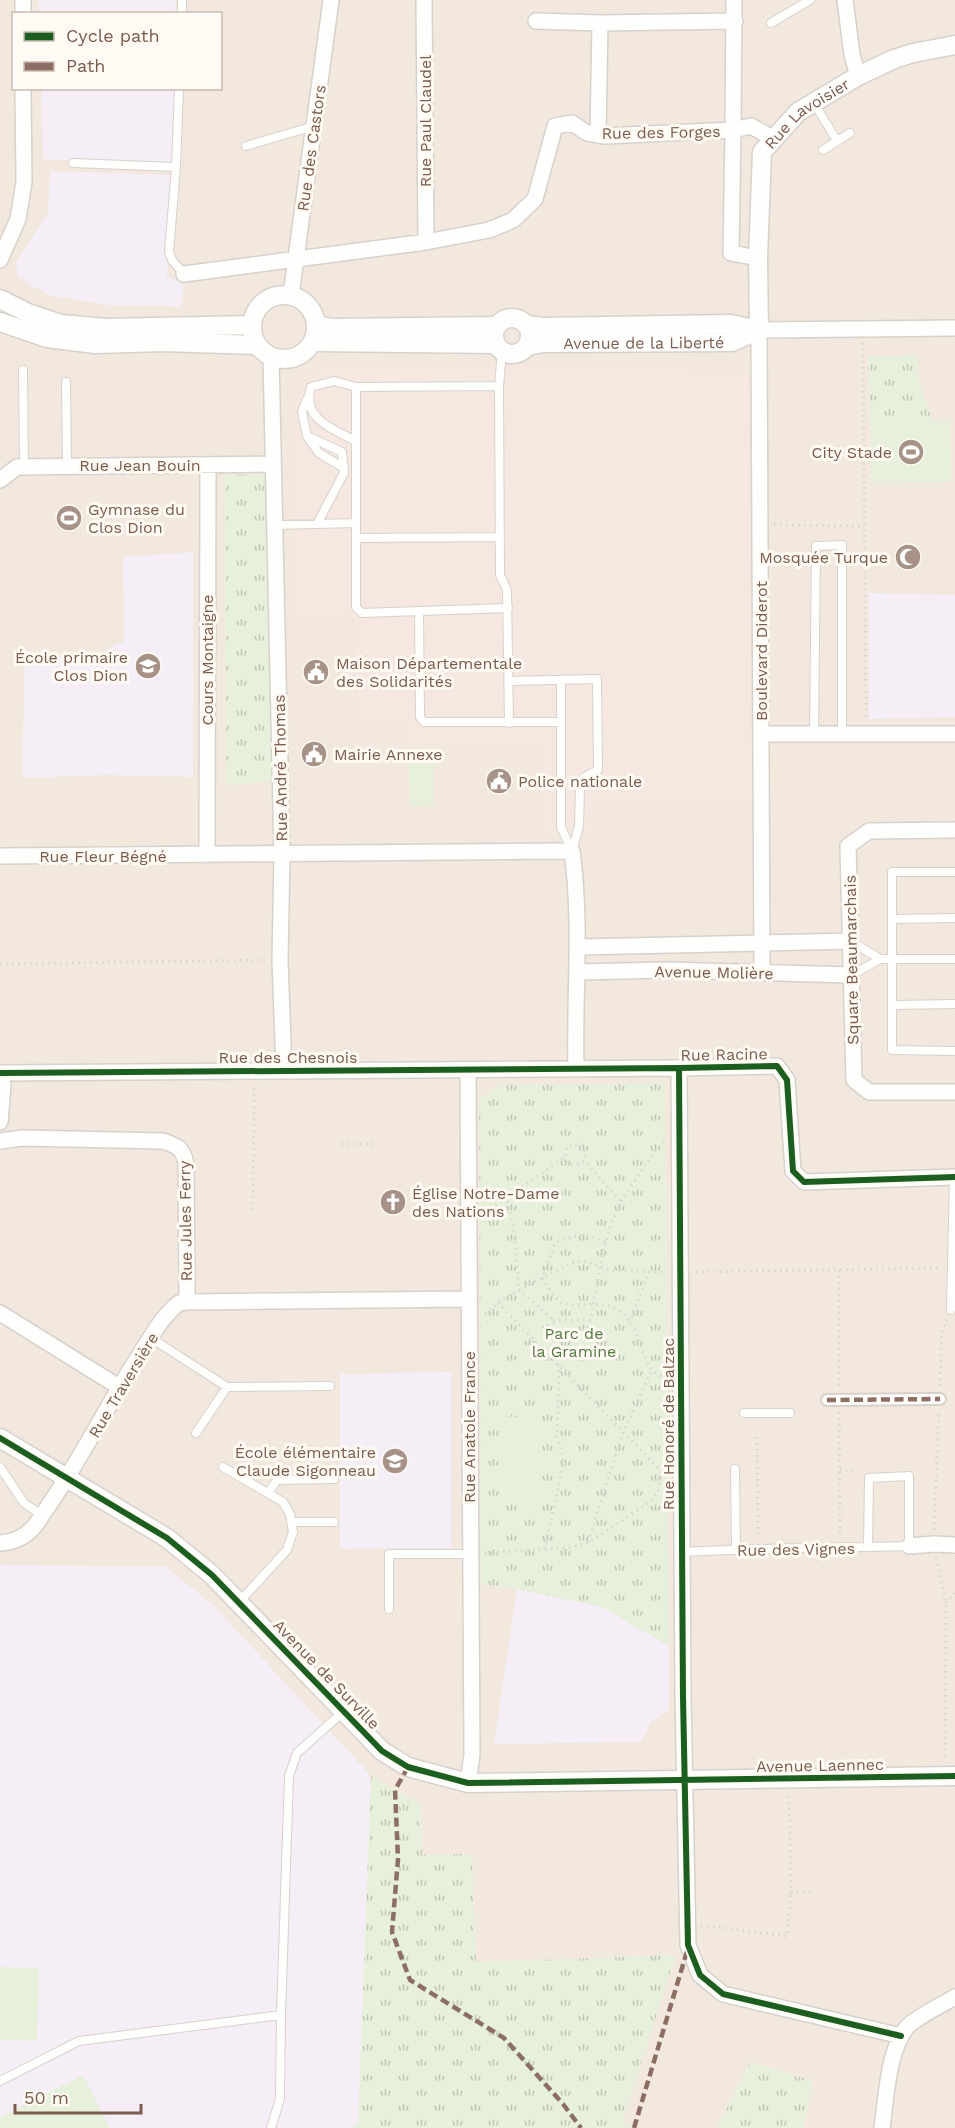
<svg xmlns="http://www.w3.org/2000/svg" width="955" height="2128" viewBox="0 0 955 2128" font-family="'Work Sans',sans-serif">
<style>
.residential{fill:#f2e8de;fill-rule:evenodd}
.commercial{fill:#f6e8e1}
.education{fill:#f6eef6}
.park{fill:url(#park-tufts)}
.garden{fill:#e7f0db}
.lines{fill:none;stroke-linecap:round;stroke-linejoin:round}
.service-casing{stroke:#d7d1cb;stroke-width:10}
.pedestrian-casing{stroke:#d7d1cb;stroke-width:14}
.minor-casing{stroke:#d7d1cb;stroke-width:18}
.tertiary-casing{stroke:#d7d1cb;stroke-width:21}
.path{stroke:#dcd5d0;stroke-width:3;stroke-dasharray:1.5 4.5;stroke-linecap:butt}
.service{stroke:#fefefd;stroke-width:8}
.pedestrian{stroke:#fefefd;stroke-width:10}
.minor{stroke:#fefefd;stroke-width:15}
.tertiary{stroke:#fefefd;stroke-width:18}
.quiet{stroke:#8d6e63;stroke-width:4.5;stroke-dasharray:9 4.5;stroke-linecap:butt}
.cycleway-casing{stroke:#fffaf3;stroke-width:10}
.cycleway{stroke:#1b5e20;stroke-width:6}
.labels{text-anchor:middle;stroke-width:6;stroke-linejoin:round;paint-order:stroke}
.street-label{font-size:16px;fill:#7a5c4d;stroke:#fffaf3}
.poi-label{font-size:16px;fill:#7a5c4d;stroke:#fffaf3;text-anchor:start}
.park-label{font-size:16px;fill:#537a41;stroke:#fffaf3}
</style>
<defs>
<pattern id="park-tufts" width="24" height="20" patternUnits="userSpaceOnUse" patternTransform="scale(1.5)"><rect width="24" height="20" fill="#e7f0db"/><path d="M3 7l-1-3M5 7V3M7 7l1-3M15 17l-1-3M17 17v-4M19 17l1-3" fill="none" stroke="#c0c6b4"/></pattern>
</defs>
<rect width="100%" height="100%" fill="#f9f5f0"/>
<path class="residential" d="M 0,0 L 955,0 L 955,2128 L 803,2128 L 813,2081 L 750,2062 L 717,2128 L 637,2128 L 621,2122 L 676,1955 L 476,1962 L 472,1854 L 422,1854 L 420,1804 L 371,1776 L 351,2128 L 0,2128 ZM 14,14 L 220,14 L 220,88 L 14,88 Z"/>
<path class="commercial" d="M 510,363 L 748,373 L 752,801 L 595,801 L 595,834 L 542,830 L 540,742 L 409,744 L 410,721 L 358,723 L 355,619 L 292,614 L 295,549 L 294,401 L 317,370 Z"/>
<path class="education" d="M 38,0 L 176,0 L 175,13 L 39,13 Z
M 41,89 L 174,89 L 173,165 L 43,159 Z
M 50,171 L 172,175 L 167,277 L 183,284 L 182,307 L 108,305 L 48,295 L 18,277 L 16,263 L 48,212 Z
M 193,552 L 193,777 L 107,775 L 22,778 L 25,657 L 103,654 L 105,650 L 124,641 L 123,557 Z
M 869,593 L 955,595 L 955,717 L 869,719 Z
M 451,1372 L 451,1548 L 340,1549 L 340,1374 Z
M 0,1565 L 165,1566 L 214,1606 L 371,1776 L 358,2128 L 0,2128 Z
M 517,1589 L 602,1607 L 669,1646 L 669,1710 L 651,1722 L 641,1742 L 494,1744 Z"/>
<path class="park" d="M 918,355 L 917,375 L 933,422 L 870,423 L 868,357 Z
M 225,474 L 267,475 L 273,781 L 226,785 Z
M 665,1083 L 669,1646 L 602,1607 L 517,1589 L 481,1584 L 479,1100 L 499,1085 Z
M 371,1776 L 420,1804 L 422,1854 L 472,1854 L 476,1962 L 676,1955 L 622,2122 L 637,2128 L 351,2128 L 358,2124 Z
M 750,2062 L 813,2081 L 803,2128 L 717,2128 Z"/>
<path class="garden" d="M 950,421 L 951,482 L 871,483 L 870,423 Z
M 409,752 L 434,752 L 434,805 L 410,806 Z
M 503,1416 L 539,1419 L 537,1504 L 499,1502 Z
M 0,1967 L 39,1968 L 37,2041 L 0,2040 Z
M 83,2075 L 110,2128 L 0,2128 L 0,2117 Z"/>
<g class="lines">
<defs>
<path id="service" d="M 182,14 L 182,0
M 771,23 L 810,0
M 179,88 L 176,167 L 169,252 L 172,260 L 184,274
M 814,103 L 837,141
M 246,146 L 314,126
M 823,150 L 850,133
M 73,163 L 176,167
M 502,351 L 499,386 L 500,575 L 507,590 L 509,723
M 23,370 L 24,467
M 66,382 L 67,466
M 499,386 L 356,387 L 356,607 L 362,613 L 508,608
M 356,387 L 334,381 L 311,387 C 301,419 333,429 356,441
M 307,399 L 302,412 L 307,436 L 342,452 L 344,473 L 317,524
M 308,438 L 319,453 L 344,468
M 275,525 L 356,523
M 356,538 L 500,537
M 419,611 L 420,717 L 424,722 L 561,722 L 561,827 L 572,851
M 561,680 L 561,722
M 509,681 L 597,679 L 598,770 L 584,777 L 580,786 L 579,826 L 572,851
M 814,734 L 816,546 L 842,545 L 842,734
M 955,872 L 892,872 L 892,1050 L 955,1051
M 892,919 L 955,918
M 851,941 L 880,959 L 852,975
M 880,959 L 955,959
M 892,1005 L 955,1004
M 951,1310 L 954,1177
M 151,1338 L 227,1387
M 744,1413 L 790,1413
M 196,1433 L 227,1387 L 330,1386
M 0,1467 L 24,1503 L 42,1515
M 223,1467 L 283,1502 L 290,1514 L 293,1532 L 287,1550 L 239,1602
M 735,1469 L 736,1550
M 268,1493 L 277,1480 L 334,1479
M 291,1522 L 334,1522
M 682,1552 C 758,1548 833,1548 909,1546 L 909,1476 L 869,1478 L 868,1547
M 389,1609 L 389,1554 L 470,1554
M 0,2081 L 79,2041 L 281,2015 L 289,1776 L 297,1753 L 344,1711
M 271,2128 L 280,2099 L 281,2015"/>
<path id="pedestrian" d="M 827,1400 L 940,1399"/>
<path id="minor" d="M 23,0 L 23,14
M 424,0 L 426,242
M 734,0 L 733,130 L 751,126 L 774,139
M 845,0 L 852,55 L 858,76
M 536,21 L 600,23 L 735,21
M 598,135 L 600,23
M 0,260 L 18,219 L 24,182 L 23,88
M 184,274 L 426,242 L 489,230 L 513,220 L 535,199 L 555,126 L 572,123 L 587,133 L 605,136 L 733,130 L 731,253 L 758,258
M 291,295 L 331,0
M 271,357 L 282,855 L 280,960 L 284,1071
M 0,480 L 17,467 L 273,464
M 761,734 L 955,734
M 955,830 L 869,831 L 848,846 L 854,1080 L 869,1092 L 955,1092
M 207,855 L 208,465
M 0,856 L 572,851 C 582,926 574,994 576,1069
M 579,947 L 851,941
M 578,972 L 667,970 L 850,975
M 762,973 L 759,330 L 955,328
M 679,1068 L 683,1697 L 688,1945 L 700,1975 L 723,1994 L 901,2036
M 468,1070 L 472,1755 L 468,1783
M 0,1073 L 679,1068 L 777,1066 L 787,1080 L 793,1171 L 804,1182 L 955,1177
M 0,1077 L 3,1085 L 0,1122
M 0,1141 L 22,1138 L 163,1141 C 178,1146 183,1148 186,1164 L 187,1302 L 469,1299
M 0,1313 L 119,1387
M 0,1543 C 20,1542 33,1532 42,1515 C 79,1464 106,1407 140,1354 C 152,1336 162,1316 179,1303 L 187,1302
M 909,1546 L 934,1544 L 955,1545
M 882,2128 C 886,2099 888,2050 907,2027 C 915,2018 943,2004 955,1997"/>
<g id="tertiary">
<circle cx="284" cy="327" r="32"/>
<path d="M 0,299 L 28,313 L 61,324 L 106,328 L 252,325"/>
<circle cx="512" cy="336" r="18"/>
<path d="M 0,322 L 47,338 L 95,344 L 163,342 L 257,345"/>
<path d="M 317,325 L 332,328 L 497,326"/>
<path d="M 526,325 L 543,327 L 731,324 L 759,330"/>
<path id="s1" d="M 759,330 L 758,258 L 762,152 L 798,112 L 858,76 L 894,59 L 913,53 L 955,45"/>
<path d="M 313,342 L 496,344"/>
<path id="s2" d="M 527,346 L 544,343 L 732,342 L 759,330"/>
<path d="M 0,1438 L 167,1538 L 212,1575 L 382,1751 L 408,1767 L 468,1783 L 955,1776"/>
</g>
</defs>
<use href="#service" class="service-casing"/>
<use href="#pedestrian" class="pedestrian-casing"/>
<use href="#minor" class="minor-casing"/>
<use href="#tertiary" class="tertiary-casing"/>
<path class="path" d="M 863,343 L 866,720
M 774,525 L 863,526
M 0,964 L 265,960
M 342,1144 L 374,1144
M 507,1197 L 565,1157 L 567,1147 L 573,1144 L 582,1145 L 586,1153 L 584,1161 L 577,1165 L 570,1165 L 565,1157
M 621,1201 L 654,1152 L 664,1142
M 253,1210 L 254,1087
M 485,1210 L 489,1210 L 507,1197 L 515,1236 L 519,1290 L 553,1320 L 559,1366 L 557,1437 L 563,1457 L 562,1471 L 544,1550
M 605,1242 C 584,1233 578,1234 556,1242 L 542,1277 C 547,1284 552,1295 559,1301 C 572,1311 603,1296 622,1313 C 638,1326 640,1351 650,1367 C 653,1372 660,1376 665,1379
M 839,1270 L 839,1388
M 696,1272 L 941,1268
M 498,1303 L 662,1472 L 668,1472
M 485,1314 L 504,1298 L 575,1261 L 587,1262 L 610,1270 L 665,1272
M 553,1320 L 591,1320 C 597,1278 603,1240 621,1201 L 584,1161
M 629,1323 L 649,1272
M 940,1386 L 942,1332 L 947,1319
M 839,1412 L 840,1538
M 757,1437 L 758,1537
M 840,1470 L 859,1472
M 934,1530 L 939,1411
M 588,1542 L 623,1432 L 652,1370
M 485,1553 L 567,1548 L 588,1543 L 650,1502 L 658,1491 L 662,1472
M 936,1558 L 946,1603 L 945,1760
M 946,1603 L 955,1593
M 789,1796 L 791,1892 L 814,1891
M 701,1925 L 787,1936 L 791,1892"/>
<use href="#service" class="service"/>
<use href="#pedestrian" class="pedestrian"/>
<use href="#minor" class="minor"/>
<use href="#tertiary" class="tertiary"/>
<path class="quiet" d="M 827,1400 L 940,1399
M 408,1767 L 395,1790 L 398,1859 L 392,1932 L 410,1980 L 504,2038 L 563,2104 L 581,2128
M 634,2128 L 688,1948"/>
<defs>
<path id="cycleway" d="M 679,1068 L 683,1697 L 688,1945 L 700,1975 L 723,1994 L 901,2036
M 0,1073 L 679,1068 L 777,1066 L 787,1080 L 793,1171 L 804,1182 L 955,1177
M 0,1438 L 167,1538 L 212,1575 L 382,1751 L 408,1767 L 468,1783 L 955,1776"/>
</defs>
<use href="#cycleway" class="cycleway-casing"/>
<use href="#cycleway" class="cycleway"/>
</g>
<defs>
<symbol id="stadium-disc" viewBox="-11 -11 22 22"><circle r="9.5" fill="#a69286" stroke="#fffaf3"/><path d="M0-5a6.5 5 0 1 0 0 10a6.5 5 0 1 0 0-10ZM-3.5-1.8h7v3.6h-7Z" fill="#fff"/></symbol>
<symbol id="mosque-disc" viewBox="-11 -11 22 22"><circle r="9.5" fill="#a69286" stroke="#fffaf3"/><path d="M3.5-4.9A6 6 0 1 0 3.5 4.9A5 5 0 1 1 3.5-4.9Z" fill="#fff"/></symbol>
<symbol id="school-disc" viewBox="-11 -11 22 22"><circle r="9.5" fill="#a69286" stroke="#fffaf3"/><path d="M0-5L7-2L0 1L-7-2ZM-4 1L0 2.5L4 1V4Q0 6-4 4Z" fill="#fff"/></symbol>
<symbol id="civic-disc" viewBox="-11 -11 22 22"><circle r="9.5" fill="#a69286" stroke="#fffaf3"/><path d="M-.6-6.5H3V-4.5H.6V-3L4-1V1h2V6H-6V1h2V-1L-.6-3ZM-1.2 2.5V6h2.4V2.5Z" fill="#fff"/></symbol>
<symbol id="church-disc" viewBox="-11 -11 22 22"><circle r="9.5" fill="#a69286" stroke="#fffaf3"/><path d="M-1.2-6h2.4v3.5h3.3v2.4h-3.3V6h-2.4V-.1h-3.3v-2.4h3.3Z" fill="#fff"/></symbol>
</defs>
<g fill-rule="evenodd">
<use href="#stadium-disc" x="896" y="437" width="30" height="30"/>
<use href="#stadium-disc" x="54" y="503" width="30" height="30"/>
<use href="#mosque-disc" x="893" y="542" width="30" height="30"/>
<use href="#school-disc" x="133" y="651" width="30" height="30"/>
<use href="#civic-disc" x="301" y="657" width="30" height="30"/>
<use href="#civic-disc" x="299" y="739" width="30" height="30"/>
<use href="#civic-disc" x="484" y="766" width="30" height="30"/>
<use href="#church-disc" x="378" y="1187" width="30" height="30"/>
<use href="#school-disc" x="380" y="1446" width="30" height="30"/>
</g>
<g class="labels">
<g class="street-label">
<text dy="6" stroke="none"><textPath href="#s1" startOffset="238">Rue Lavoisier</textPath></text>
<text transform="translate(425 121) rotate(-90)" y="6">Rue Paul Claudel</text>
<text transform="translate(661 132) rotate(-1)" y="6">Rue des Forges</text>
<text transform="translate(311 148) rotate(-82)" y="6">Rue des Castors</text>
<text dy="6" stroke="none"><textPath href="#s2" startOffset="117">Avenue de la Liberté</textPath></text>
<text x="140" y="471">Rue Jean Bouin</text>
<text transform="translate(761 651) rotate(-90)" y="6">Boulevard Diderot</text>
<text transform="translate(207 660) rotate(-90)" y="6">Cours Montaigne</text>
<text transform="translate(280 768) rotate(-91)" y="6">Rue André Thomas</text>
<text x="103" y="862">Rue Fleur Bégné</text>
<text transform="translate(851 960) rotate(-91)" y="6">Square Beaumarchais</text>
<text transform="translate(714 972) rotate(1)" y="6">Avenue Molière</text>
<text transform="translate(724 1054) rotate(-1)" y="6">Rue Racine</text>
<text x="288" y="1063">Rue des Chesnois</text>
<text transform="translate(185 1221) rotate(-91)" y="6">Rue Jules Ferry</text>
<text transform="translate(123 1385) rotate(-59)" y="6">Rue Traversière</text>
<text transform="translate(668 1424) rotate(-90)" y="6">Rue Honoré de Balzac</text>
<text transform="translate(469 1427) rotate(-90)" y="6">Rue Anatole France</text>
<text transform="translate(796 1549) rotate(-1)" y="6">Rue des Vignes</text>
<text transform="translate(327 1674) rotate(46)" y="6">Avenue de Surville</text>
<text transform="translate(820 1765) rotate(-1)" y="6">Avenue Laennec</text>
</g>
<g class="poi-label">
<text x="892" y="458" text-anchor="end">City Stade</text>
<text x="88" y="515">Gymnase du<tspan x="88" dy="18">Clos Dion</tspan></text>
<text x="888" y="563" text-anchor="end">Mosquée Turque</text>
<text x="128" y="663" text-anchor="end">École primaire<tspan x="128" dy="18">Clos Dion</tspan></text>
<text x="336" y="669">Maison Départementale<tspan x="336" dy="18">des Solidarités</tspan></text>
<text x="334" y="760">Mairie Annexe</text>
<text x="518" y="787">Police nationale</text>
<text x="412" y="1199">Église Notre-Dame<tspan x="412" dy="18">des Nations</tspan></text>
<text x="376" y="1458" text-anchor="end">École élémentaire<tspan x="376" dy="18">Claude Sigonneau</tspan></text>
</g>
<g class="park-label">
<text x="574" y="1339">Parc de<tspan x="574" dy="18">la Gramine</tspan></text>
</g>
</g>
<rect x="12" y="12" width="210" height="78" fill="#fffaf3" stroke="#cabbb1" stroke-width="1.5"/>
<rect x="24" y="32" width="30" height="9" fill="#1b5e20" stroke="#cabbb1" stroke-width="1.5"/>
<text x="66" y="42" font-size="18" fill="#7a5c4d">Cycle path</text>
<rect x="24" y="62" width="30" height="9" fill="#8d6e63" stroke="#cabbb1" stroke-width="1.5"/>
<text x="66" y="72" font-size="18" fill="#7a5c4d">Path</text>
<path d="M15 2104v9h126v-9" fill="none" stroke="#7a5c4d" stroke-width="3"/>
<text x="24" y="2104" font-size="18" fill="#7a5c4d" stroke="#fffaf3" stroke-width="4.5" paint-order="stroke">50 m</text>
</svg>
